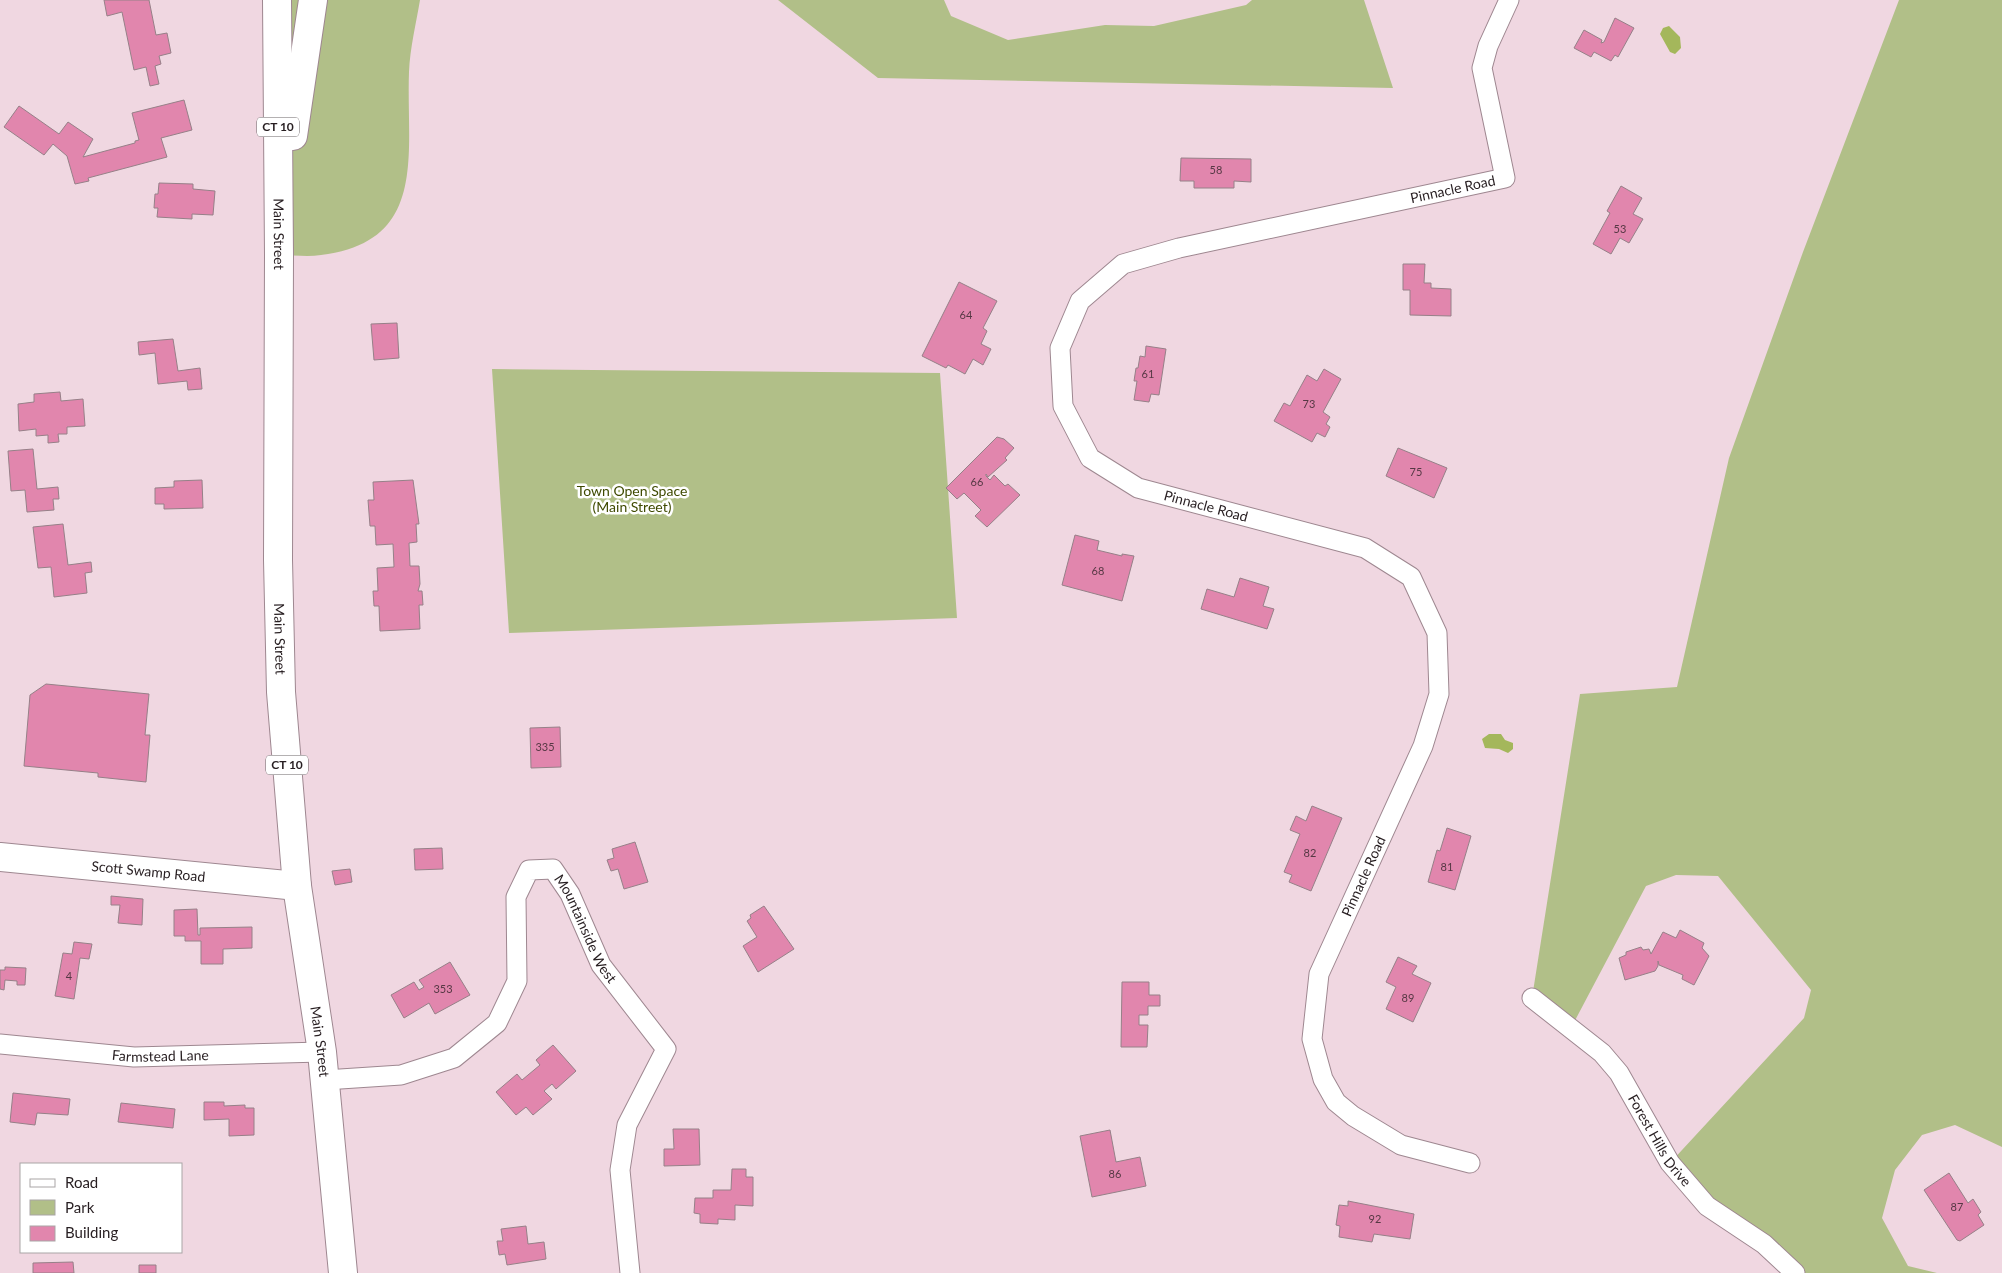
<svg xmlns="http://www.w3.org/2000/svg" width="2002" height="1273" viewBox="0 0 2002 1273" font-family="Lato,sans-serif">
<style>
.green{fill:#b1bf88}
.water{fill:#a4b75b}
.building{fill:#e186ad;stroke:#968088}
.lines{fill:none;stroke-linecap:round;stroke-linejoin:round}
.minor-casing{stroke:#9e8790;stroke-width:21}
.secondary-casing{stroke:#9e8790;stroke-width:30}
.trunk-casing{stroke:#9e8790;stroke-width:30}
.minor{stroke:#fff;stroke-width:19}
.secondary{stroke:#fff;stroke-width:28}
.trunk{stroke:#fff;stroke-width:28}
.labels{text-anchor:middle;stroke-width:5;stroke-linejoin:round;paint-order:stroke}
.number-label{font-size:11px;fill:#563844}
.shield{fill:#fff;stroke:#686264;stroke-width:1}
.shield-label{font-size:12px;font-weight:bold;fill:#271e21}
.street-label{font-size:14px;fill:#271e21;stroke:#fff}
.park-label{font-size:14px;fill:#3f4a01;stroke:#fff}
</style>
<rect width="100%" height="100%" fill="#f0d7e1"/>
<path class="green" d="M 277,0 L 420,0 C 416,24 410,48 409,72 C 406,153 429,242 321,255 C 308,257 293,255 279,255 Z
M 778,0 L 944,0 L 951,16 L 1008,40 L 1105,25 L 1154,26 L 1246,5 L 1252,0 L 1364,0 L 1393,88 L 878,78 Z
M 1899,0 L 2002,0 L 2002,1147 L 1955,1125 L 1922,1135 L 1895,1170 L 1882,1218 L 1908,1266 L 1937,1273 L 1795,1273 L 1670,1163 L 1804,1018 L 1811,990 L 1718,876 L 1676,875 L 1646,886 L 1571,1028 L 1532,998 L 1580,694 L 1677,687 L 1729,458 L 1803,252 Z
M 492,369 L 940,373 L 957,618 L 509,633 Z"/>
<path class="water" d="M 1669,26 L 1680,37 L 1681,48 L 1675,54 L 1670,52 L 1660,34 L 1663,28 Z
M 1489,734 L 1501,734 L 1505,740 L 1513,743 L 1513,749 L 1508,753 L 1499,749 L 1485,748 L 1482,739 Z"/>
<path class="building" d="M 104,0 L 149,0 L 156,35 L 167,33 L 171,53 L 159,56 L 161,64 L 155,66 L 159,84 L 150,86 L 146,67 L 134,70 L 122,12 L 107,16 Z
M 1615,18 L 1634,28 L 1618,57 L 1615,55 L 1611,61 L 1594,52 L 1591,57 L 1574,48 L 1584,30 L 1602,40 L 1601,43 L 1604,42 Z
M 184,100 L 192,130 L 161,138 L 167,157 L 88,178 L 89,181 L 75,184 L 67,156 L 53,144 L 44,155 L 4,127 L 19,106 L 59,134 L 68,122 L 93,139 L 83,157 L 135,143 L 135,141 L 139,140 L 132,113 Z
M 1181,158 L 1251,159 L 1251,182 L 1234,181 L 1234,188 L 1194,188 L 1194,181 L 1180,181 Z
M 159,183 L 193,184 L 193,189 L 215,191 L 213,215 L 192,214 L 192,219 L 157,217 L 158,208 L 154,208 L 155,194 L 158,194 Z
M 1621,186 L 1642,198 L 1633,214 L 1643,219 L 1629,243 L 1620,238 L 1611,254 L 1593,244 L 1610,213 L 1607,211 Z
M 1403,264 L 1425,264 L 1424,283 L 1431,283 L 1431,288 L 1451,289 L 1451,316 L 1410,315 L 1410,290 L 1403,290 Z
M 959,282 L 997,301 L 983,328 L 987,331 L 981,344 L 991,349 L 983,365 L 973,359 L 965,374 L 948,365 L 946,368 L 922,356 Z
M 397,323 L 399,358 L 374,360 L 371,324 Z
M 173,339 L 178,371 L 200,368 L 202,389 L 188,390 L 187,381 L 158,384 L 155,353 L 139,355 L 138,342 Z
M 1146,346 L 1166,349 L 1159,395 L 1151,394 L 1149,402 L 1134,400 L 1137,381 L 1134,381 L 1136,368 L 1138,368 L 1140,356 L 1145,357 Z
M 1324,369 L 1341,379 L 1323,412 L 1330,417 L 1326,424 L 1330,427 L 1325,437 L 1317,433 L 1312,442 L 1274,421 L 1284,403 L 1290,406 L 1307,375 L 1317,381 Z
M 60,392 L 61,401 L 83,399 L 85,426 L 67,427 L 67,434 L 58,434 L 59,442 L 48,443 L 48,435 L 36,436 L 36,429 L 19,431 L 18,404 L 34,402 L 34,394 Z
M 997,437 L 1004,439 L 1014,448 L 1005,458 L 1007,460 L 988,477 L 986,474 L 986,476 L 990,480 L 994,475 L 1005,486 L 1008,484 L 1020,495 L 987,527 L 975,516 L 981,510 L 964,493 L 957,499 L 946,488 Z
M 1398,448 L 1447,468 L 1434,498 L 1386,476 Z
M 33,449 L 37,489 L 58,487 L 59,499 L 53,499 L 54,510 L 27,512 L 25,490 L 11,491 L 8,451 Z
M 202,480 L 203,508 L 164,509 L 164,504 L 155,504 L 155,488 L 174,487 L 174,481 Z
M 413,480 L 419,524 L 416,524 L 417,542 L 409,543 L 410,566 L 419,566 L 420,584 L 418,591 L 422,591 L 423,605 L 419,605 L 420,629 L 380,631 L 379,606 L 374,606 L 373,591 L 378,591 L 377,568 L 394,567 L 393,544 L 376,545 L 375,526 L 370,526 L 368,500 L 374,500 L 373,482 Z
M 63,524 L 68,565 L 91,562 L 92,572 L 85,573 L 87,593 L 54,597 L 51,567 L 38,568 L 33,527 Z
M 1075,535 L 1099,541 L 1097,550 L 1122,556 L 1122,554 L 1134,556 L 1122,601 L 1062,585 Z
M 1240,578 L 1269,587 L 1263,606 L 1274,609 L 1267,629 L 1201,609 L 1207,589 L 1234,597 Z
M 46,684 L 149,694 L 145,735 L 150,735 L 146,782 L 98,777 L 98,773 L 24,766 L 30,695 Z
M 560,727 L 561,767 L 531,768 L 530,728 Z
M 1312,806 L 1342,818 L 1311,891 L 1289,882 L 1292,875 L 1284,872 L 1300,834 L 1290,830 L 1296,816 L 1306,821 Z
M 1447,828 L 1471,836 L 1455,890 L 1428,882 L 1437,850 L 1440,851 Z
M 635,842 L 648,882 L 624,889 L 618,869 L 611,871 L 607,860 L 614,858 L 612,849 Z
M 442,848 L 443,869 L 415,870 L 414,849 Z
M 350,869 L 352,882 L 335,885 L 332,871 Z
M 111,896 L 143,899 L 142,925 L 118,923 L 120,905 L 111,905 Z
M 764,906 L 794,949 L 758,972 L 743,946 L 757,937 L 747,921 L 751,918 L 750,915 Z
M 197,909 L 198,935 L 200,935 L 200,928 L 252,927 L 252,948 L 223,949 L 223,964 L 201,964 L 201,941 L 185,941 L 185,936 L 174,936 L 174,910 Z
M 1680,930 L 1704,943 L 1702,948 L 1709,956 L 1694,985 L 1682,979 L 1683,975 L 1659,965 L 1658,961 L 1658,966 L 1655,971 L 1625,980 L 1619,958 L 1626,955 L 1626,952 L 1641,947 L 1643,950 L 1649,949 L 1651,954 L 1663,932 L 1676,938 Z
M 74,942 L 92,944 L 89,959 L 80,958 L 74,999 L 55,996 L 63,953 L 72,954 Z
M 1398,957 L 1417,966 L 1412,974 L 1431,983 L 1413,1022 L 1386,1009 L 1396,987 L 1386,982 Z
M 450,962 L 470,995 L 435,1014 L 429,1003 L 404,1018 L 391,995 L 414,982 L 419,990 L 424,987 L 419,980 Z
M 5,967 L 26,968 L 25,985 L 17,985 L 17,981 L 5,980 L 4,990 L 0,989 L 0,970 L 5,970 Z
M 1122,982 L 1149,982 L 1149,995 L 1160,995 L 1160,1006 L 1148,1006 L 1148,1015 L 1139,1015 L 1139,1025 L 1148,1025 L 1147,1047 L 1121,1047 Z
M 553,1045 L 576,1071 L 556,1089 L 552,1084 L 544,1091 L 552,1099 L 533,1115 L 526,1107 L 516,1115 L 496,1092 L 517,1074 L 522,1080 L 540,1065 L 536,1060 Z
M 13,1093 L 70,1099 L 68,1115 L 37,1113 L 35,1125 L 10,1122 Z
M 204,1102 L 224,1102 L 224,1106 L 245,1105 L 245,1108 L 254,1108 L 254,1135 L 229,1136 L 229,1119 L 204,1120 Z
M 121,1103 L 175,1109 L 173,1128 L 118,1122 Z
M 673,1129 L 699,1129 L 700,1165 L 664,1166 L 664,1149 L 674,1149 Z
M 1110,1130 L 1116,1162 L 1140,1157 L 1146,1186 L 1092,1197 L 1080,1136 Z
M 732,1169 L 746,1169 L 746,1177 L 753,1177 L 753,1206 L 735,1205 L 735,1220 L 718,1219 L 718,1224 L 700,1223 L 700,1214 L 694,1213 L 695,1198 L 713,1198 L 713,1190 L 731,1190 Z
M 1949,1173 L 1968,1203 L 1973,1199 L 1981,1212 L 1978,1215 L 1984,1225 L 1960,1241 L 1957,1240 L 1924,1190 Z
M 1348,1201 L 1414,1214 L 1410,1239 L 1374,1234 L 1372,1242 L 1339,1237 L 1340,1226 L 1336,1225 L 1339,1205 L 1348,1206 Z
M 526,1226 L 528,1244 L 544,1242 L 546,1259 L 507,1265 L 505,1254 L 499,1255 L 497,1241 L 503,1241 L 501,1229 Z
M 73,1262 L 74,1273 L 33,1273 L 33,1263 Z
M 139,1265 L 156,1265 L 156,1273 L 139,1273 Z"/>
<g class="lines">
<defs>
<g id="minor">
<path id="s1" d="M 1532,998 L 1602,1053 L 1619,1073 L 1670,1163 L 1707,1206 L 1764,1244 L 1795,1273"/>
<path id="s2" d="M 0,1044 L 134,1057 L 322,1052"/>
<path id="s3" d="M 325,1080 L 401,1075 L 454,1058 L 497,1023 L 517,981 L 516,897 L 529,870 L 553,869 L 570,894 L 601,965 L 666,1049 L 627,1125 L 620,1170 L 630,1273"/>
<path id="s4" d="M 1470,1163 L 1401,1145 L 1353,1116 L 1336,1102 L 1323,1079 L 1312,1039 L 1319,974 L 1423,746 L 1439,694 L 1437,633 L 1411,577 L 1365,548 L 1138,488 L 1090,458 L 1063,406 L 1060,348 L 1080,301 L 1123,264 L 1179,248 L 1505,178 L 1482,68 L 1488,46 L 1509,0"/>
</g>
<g id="secondary">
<path id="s5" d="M 0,857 L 297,886"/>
</g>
<g id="trunk">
<path id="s6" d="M 277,0 L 279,255 L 278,560 L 281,692 L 297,886 L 322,1052 L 343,1273"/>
<path d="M 293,136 L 313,0"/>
</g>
</defs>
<use href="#minor" class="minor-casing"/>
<use href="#secondary" class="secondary-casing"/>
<use href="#trunk" class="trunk-casing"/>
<use href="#minor" class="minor"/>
<use href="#secondary" class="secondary"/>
<use href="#trunk" class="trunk"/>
</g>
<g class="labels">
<g class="number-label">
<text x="1216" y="174">58</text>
<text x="1620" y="233">53</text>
<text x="966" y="319">64</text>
<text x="1148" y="378">61</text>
<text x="1309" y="408">73</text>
<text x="1416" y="476">75</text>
<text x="977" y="486">66</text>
<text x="1098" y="575">68</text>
<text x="545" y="751">335</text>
<text x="1310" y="857">82</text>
<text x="1447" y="871">81</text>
<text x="69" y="980">4</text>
<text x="443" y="993">353</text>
<text x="1408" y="1002">89</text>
<text x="1115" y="1178">86</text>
<text x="1957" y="1211">87</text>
<text x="1375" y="1223">92</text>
</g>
<g class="shield">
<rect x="257" y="117.5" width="42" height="19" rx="4"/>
<rect x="266" y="755.5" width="42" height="19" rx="4"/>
</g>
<g class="shield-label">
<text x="278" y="131">CT 10</text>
<text x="287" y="769">CT 10</text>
</g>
<g class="street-label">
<text dy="5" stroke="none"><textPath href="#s4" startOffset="1619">Pinnacle Road</textPath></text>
<text dy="5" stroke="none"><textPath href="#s6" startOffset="234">Main Street</textPath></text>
<text transform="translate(1206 506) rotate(15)" y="5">Pinnacle Road</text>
<text dy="5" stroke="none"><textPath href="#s6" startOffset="639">Main Street</textPath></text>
<text dy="5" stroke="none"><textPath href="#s5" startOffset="149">Scott Swamp Road</textPath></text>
<text dy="5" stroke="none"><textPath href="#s4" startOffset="390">Pinnacle Road</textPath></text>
<text dy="5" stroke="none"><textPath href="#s3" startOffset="440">Mountainside West</textPath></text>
<text dy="5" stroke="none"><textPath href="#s6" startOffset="1044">Main Street</textPath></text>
<text dy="5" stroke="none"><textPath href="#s2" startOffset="161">Farmstead Lane</textPath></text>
<text dy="5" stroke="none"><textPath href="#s1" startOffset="194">Forest Hills Drive</textPath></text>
</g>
<g class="park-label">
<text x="632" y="496">Town Open Space<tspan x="632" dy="16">(Main Street)</tspan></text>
</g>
</g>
<rect x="20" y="1163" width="162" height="90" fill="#ffffff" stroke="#a9a5a6"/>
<rect x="30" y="1179" width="25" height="8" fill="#ffffff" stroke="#a9a5a6"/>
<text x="65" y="1188" font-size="15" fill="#271e21">Road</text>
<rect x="30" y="1200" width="25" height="15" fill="#b1bf88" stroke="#a9a5a6"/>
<text x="65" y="1213" font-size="15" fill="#271e21">Park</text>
<rect x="30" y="1226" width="25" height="15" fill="#e186ad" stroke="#a9a5a6"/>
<text x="65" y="1238" font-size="15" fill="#271e21">Building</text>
</svg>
